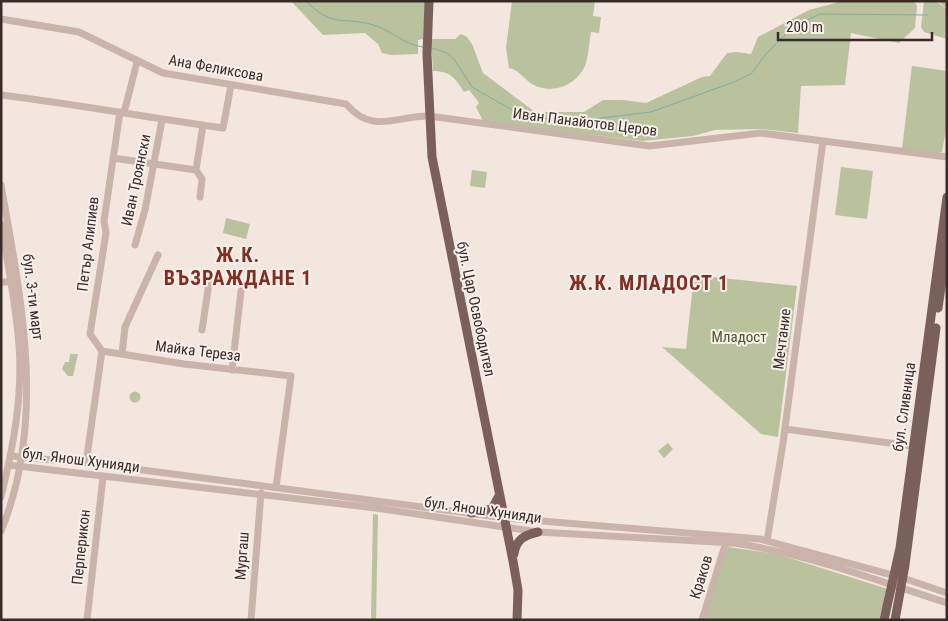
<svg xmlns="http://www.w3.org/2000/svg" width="948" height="621" viewBox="0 0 948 621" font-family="'Roboto Condensed',sans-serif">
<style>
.green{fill:#bac19d}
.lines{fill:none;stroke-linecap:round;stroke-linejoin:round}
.stream{stroke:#7cafab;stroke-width:1}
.minor{stroke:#cab4a9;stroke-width:7}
.major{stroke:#79615a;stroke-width:9}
.labels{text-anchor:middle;stroke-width:4;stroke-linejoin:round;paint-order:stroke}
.street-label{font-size:15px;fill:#382c29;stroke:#faf0ea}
.park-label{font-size:15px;fill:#4c562d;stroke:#faf0ea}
.district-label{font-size:20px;font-weight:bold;letter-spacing:1px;fill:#862d22;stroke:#faf0ea}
</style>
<rect width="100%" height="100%" fill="#f2e6dd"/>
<path class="green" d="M 291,1 L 425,1 L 423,39 L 418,40 L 418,54 L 391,55 L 382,53 L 378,44 L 365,33 L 323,35 Z
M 512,1 L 595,1 L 593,16 L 601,17 L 599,33 L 591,32 C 589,42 589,53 586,63 C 579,84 554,95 534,85 C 524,80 520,70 509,68 L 506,48 Z
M 843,1 L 914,1 L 917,6 L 915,28 L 899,43 L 851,33 L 845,85 L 801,86 L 798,133 L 761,129 L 715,130 L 693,136 L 642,141 L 483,121 L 476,107 L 479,103 L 469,90 L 464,92 C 456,80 452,71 433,71 L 431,39 L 455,39 L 461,34 L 467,37 L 472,44 L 483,73 L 535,112 L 584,112 L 603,100 L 623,100 L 646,103 L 702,77 L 710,76 L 727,53 L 736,52 L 751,54 L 758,37 L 809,10 Z
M 924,1 L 936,1 L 947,9 L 947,39 L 924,32 L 921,27 Z
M 912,66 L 947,71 L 947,124 L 942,152 L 937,153 L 902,149 Z
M 841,167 L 873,171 L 867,219 L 835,215 Z
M 472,170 L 487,172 L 485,188 L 470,186 Z
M 226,218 L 250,224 L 246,239 L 223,233 Z
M 694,275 L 797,286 L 778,437 L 761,434 L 662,347 L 686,349 Z
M 70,354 L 78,354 L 73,376 L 68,376 L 62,369 L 65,362 L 69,362 Z
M129.5 397a5.5 5.5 0 1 1 11 0a5.5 5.5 0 1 1-11 0Z
M 668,443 L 673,449 L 664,458 L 658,451 Z
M 373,514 L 378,515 L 376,620 L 371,620 Z
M 728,547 L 777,554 L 888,589 L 879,620 L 704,620 Z"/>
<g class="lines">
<path class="stream" d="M 306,1 C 332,27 339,17 370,24 C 389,28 403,45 423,47
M 432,48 L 447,53 L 454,59 L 472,87 L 519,114 L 535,118 L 584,120 L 651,112 L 734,82 L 751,74 L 766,54 L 794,26 L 820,14 L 928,15"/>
<path class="minor" d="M 943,1 L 947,4
M 1,19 L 79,32 L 163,73 L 346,104 C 373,135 395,116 429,116 L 649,146 L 761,133 L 947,157
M 1,95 C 76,104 149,118 223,128 L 231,85
M 124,113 L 137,62
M 113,158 L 196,170 L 202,179 L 200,197
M 196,170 L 203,125
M 1,185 C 21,298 47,420 1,531
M 1,224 C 8,264 16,305 19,345 C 23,396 13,448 1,497
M 135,245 L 145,210 L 162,120
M 1,282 L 11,282
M 202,330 L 210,276
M 102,351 L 184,364 L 291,376 L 276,487
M 122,354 L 125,327 L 158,255
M 232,370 L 241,291
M 785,429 L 919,447
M 11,456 L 97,464 L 505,518 L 760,539 L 903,578 L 947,593
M 86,463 L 102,351 L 90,334 L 106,233 L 104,221 L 120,112
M 9,465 L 376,508 L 538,532 L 734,543 C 806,554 877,580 947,603
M 767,541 L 783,443 L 823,141
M 87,620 L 103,477
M 251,620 L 261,493
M 702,620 L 726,542"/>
<path class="major" d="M 429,1 L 427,54 L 432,157 L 513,561 L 518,590 L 517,620
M 938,308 L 947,245
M 471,513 L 492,509 L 499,496
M 514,554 C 516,539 525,535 538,532
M 884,620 L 900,548 L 947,197
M 895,620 L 905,565 L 936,328"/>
</g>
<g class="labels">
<g class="street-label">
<text transform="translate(216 68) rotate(10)" y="5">Ана Феликсова</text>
<text transform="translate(585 122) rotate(7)" y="5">Иван Панайотов Церов</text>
<text transform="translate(136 180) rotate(-78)" y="5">Иван Троянски</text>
<text transform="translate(88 244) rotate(-83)" y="5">Петър Алипиев</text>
<text transform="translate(33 297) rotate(83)" y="5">бул. 3-ти март</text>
<text transform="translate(476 309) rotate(78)" y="5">бул. Цар Освободител</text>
<text transform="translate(782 339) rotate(-83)" y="5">Мечтание</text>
<text transform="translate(198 351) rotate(7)" y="5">Майка Тереза</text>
<text transform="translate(904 407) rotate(-82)" y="5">бул. Сливница</text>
<text transform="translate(81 460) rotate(7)" y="5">бул. Янош Хунияди</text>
<text transform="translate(483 510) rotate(8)" y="5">бул. Янош Хунияди</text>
<text transform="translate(81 547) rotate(-84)" y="5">Перперикон</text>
<text transform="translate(242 556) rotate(-86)" y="5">Мургаш</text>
<text transform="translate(701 577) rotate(-73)" y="5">Краков</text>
</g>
<g class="park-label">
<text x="739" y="342">Младост</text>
</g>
<g class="district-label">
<text x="238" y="262">Ж.К.<tspan x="238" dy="23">ВЪЗРАЖДАНЕ 1</tspan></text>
<text x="649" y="290">Ж.К. МЛАДОСТ 1</text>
</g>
</g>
<rect width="948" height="621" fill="none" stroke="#382c29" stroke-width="5"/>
<path d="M778 32v8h154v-8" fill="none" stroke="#382c29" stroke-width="2.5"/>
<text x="786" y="32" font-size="15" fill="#382c29" stroke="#faf0ea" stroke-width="4" paint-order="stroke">200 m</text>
</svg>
